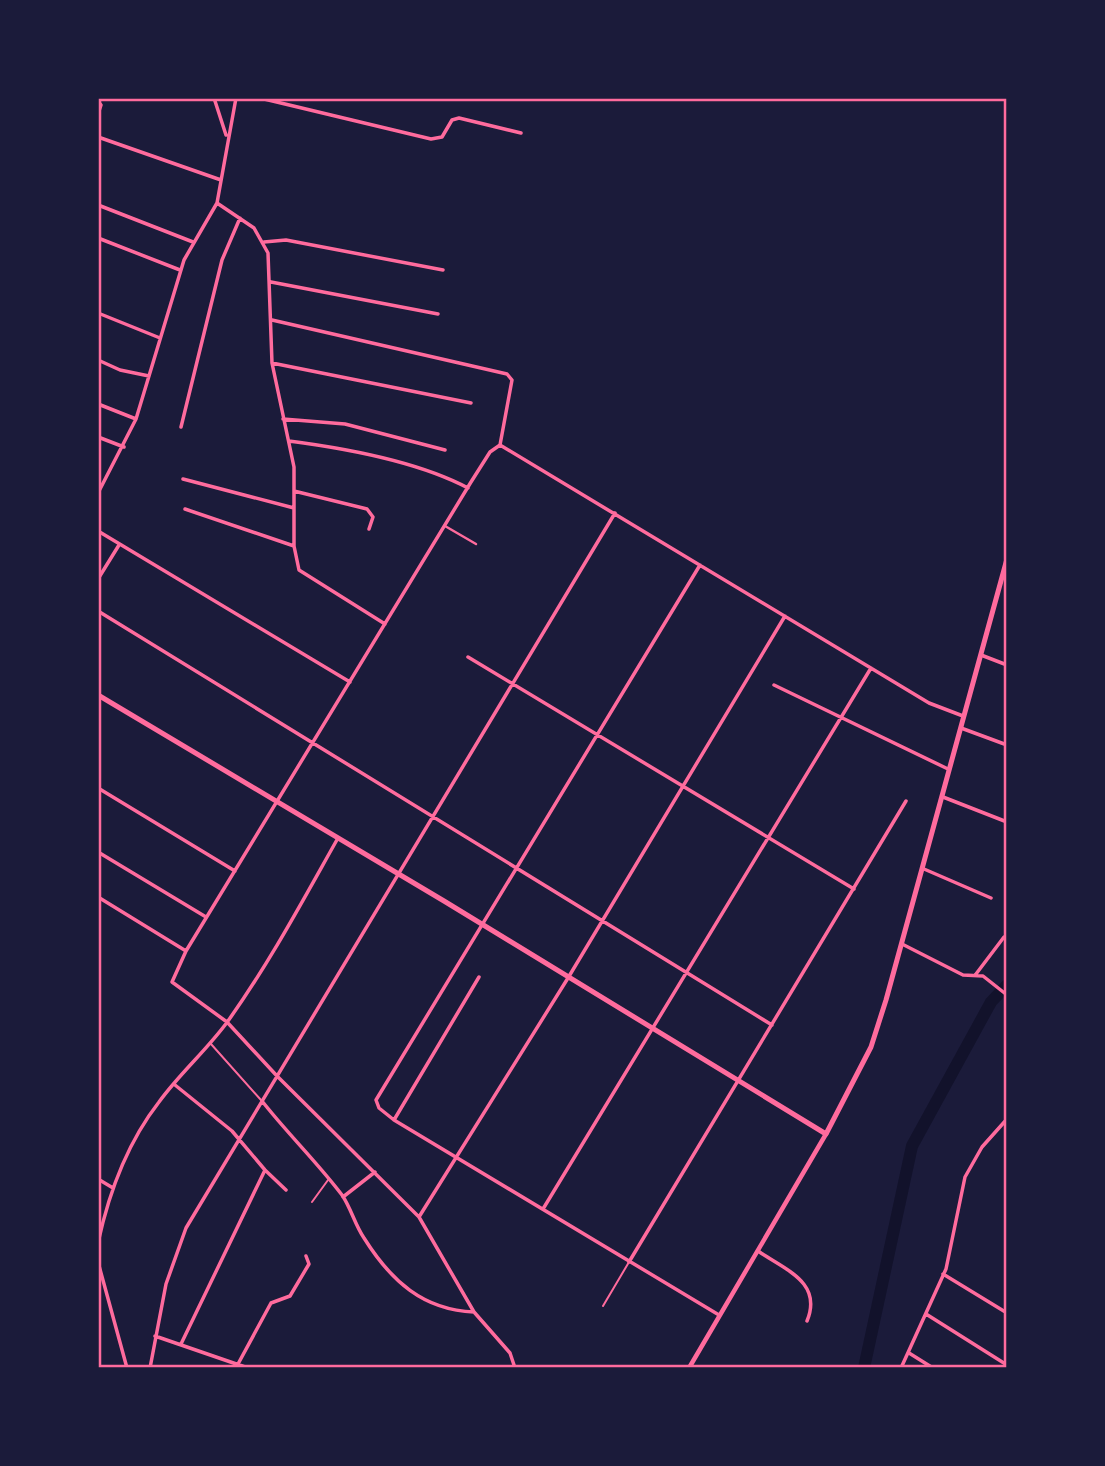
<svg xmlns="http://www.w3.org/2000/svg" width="1105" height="1466" viewBox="0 0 1105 1466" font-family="Overpass,sans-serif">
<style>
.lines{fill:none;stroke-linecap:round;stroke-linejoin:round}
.river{stroke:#12122b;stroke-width:12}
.service{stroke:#ff6b9d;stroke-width:2}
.pedestrian{stroke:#ff6b9d;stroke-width:2.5}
.minor{stroke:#ff6b9d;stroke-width:3.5}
.tertiary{stroke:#ff6b9d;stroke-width:4.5}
.secondary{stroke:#ff6b9d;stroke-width:5}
.neatline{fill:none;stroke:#ff6b9d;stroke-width:2.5}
</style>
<rect width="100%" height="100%" fill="#1b1b3a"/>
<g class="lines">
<path class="river" d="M 864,1368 L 912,1146 L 991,1002 L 1007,985"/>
<path class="service" d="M 211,1044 L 261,1100
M 312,1202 L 328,1180
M 603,1306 L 629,1262"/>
<path class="pedestrian" d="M 445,526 L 476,544"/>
<path class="minor" d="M 214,98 L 226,135
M 260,98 L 431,139 L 442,137 L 452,120 L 459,118 L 521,133
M 98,101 L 101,105 L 98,114
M 98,137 L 221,180
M 217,203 L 254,228 L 268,253 L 272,363 L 294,467 L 294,546 L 299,570 L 385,624
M 98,205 L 193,242
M 98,238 L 180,270
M 264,242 L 286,240 L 443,270
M 271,282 L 438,314
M 98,313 L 160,338
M 98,360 L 120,370 L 149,376
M 272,363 L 471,403
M 98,404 L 136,419
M 283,419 L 345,424 L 445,450
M 181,427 L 222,260 L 240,218
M 98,437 L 124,447
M 289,441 C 343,448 419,462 468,488
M 500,445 L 929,703 L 963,716
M 183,479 L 294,508
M 294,491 L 367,509 L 373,517 L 369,529
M 98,493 L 136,419 L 184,260 L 217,203 L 236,98
M 185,509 L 294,546
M 98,531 L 350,682
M 98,579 L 119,545
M 98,611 L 772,1025
M 981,655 L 1007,665
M 468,657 L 854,889
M 774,685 L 948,769
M 961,728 L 1007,745
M 98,788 L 235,871
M 943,797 L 1007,822
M 98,852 L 206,917
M 924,869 L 991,898
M 98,897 L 186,951 L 172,982 L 227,1022 L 277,1076 L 419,1217 L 474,1312 L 510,1353 L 515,1368
M 902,944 L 963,975 L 983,976 L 1007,995
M 186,951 L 471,482 L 490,452 L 500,445 L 512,380 L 507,374 L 272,320
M 976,974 L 1004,937
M 479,977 L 394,1120 L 719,1315
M 175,1085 L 232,1131 L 265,1170 L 286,1190
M 262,1101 C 287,1133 317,1162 342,1195 C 351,1208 355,1225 364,1238 C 391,1281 423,1310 474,1312
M 394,1120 L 379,1108 L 376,1100 L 700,565
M 98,1179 L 113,1188
M 343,1197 L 375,1172
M 543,1209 L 871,668
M 419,1217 L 568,978 L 785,616
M 98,1243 C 109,1192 127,1143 159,1102 C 180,1073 207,1050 228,1021 C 270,962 303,900 338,838
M 758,1251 C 785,1270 823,1282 807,1321
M 98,1262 L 127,1368
M 629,1262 L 906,801
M 943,1274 L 1007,1313
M 926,1314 L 1007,1365
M 155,1336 L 248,1368
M 181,1344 L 265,1170
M 909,1353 L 933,1368
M 238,1364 L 271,1303 L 290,1296 L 309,1264 L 306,1256
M 150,1368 L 166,1284 L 186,1228 L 615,513
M 901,1368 L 946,1269 L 965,1177 L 982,1147 L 1007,1119"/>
<path class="tertiary" d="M 689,1368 L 826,1134"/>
<path class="secondary" d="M 98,695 L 444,901 L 826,1134 L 871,1047 L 886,1000 L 1007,559"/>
</g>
<rect width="1105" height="1466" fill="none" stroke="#1b1b3a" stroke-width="200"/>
<rect x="100" y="100" width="905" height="1266" class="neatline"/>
</svg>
